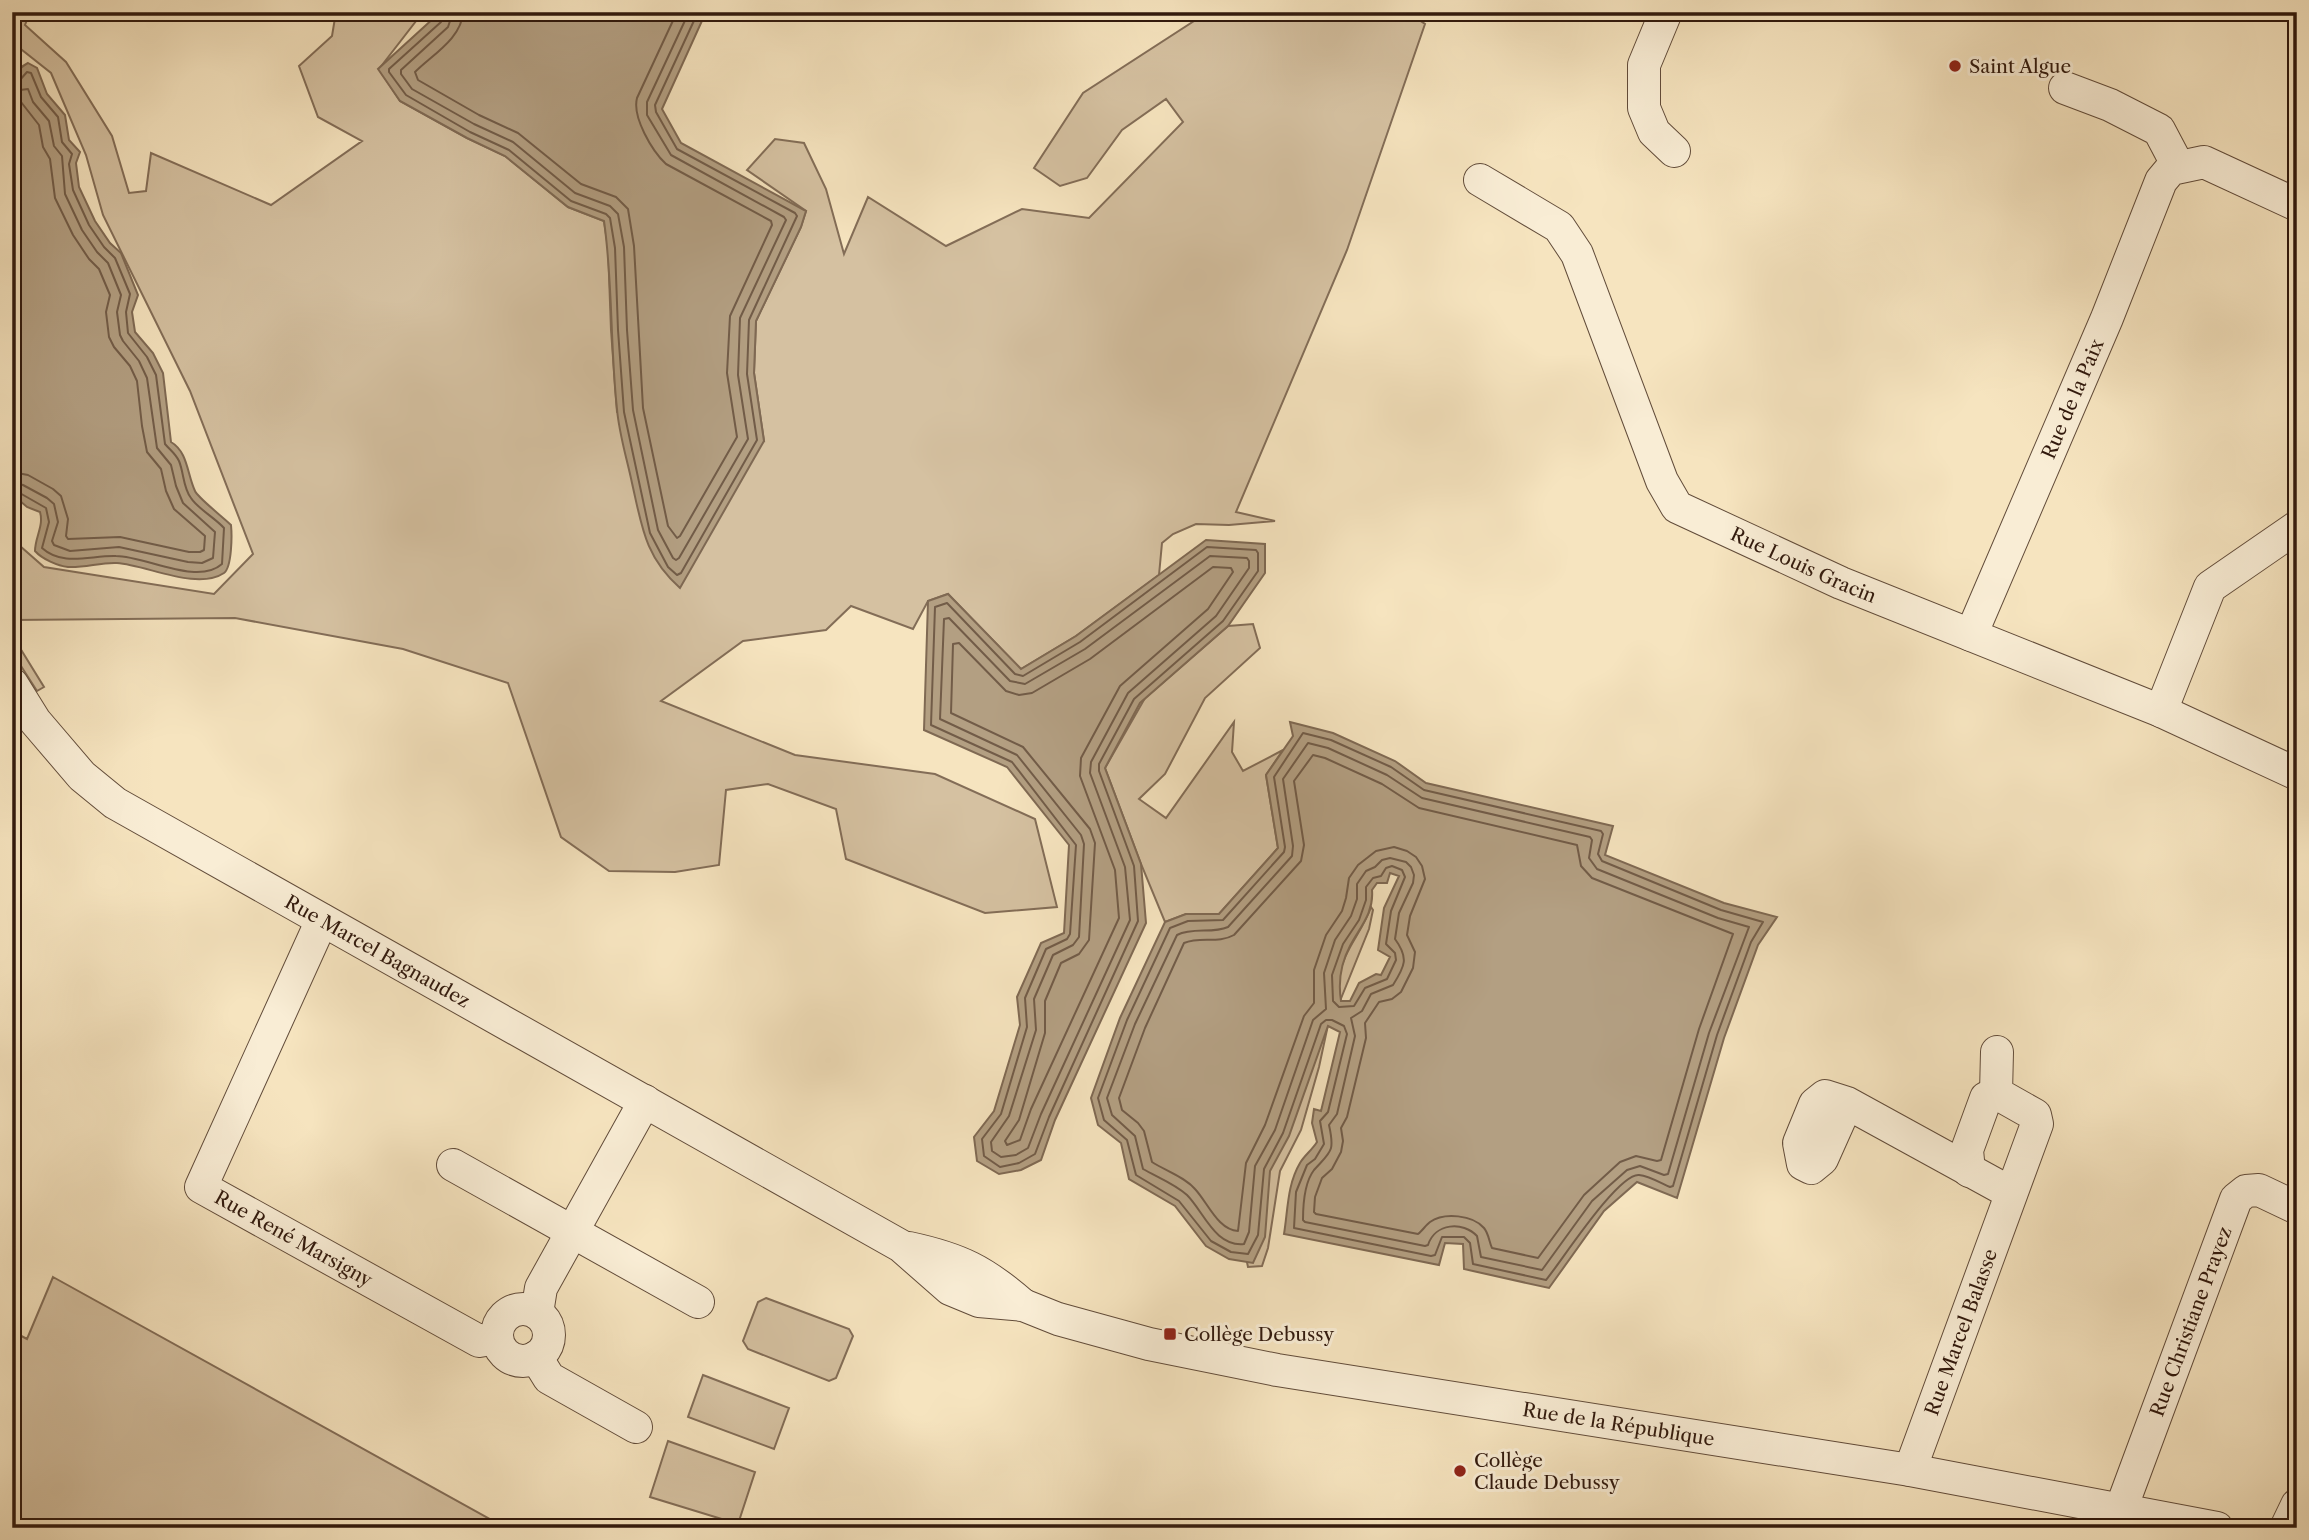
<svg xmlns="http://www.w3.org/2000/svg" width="2309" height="1540" viewBox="0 0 2309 1540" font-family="'Libre Caslon Text',serif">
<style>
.green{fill:#d5c1a1;stroke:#836d57;stroke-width:2}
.water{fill:#b39f82;stroke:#7f6953;stroke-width:2;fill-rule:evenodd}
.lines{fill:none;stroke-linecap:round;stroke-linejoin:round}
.shore{stroke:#725c48;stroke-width:2}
.minor-casing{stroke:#624c3a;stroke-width:34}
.minor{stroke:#f9edd5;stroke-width:32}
.poi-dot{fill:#8f2418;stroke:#f9edd5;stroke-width:2.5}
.labels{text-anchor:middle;stroke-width:6;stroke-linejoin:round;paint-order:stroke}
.poi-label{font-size:19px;fill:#31190d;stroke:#f9edd5;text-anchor:start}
.street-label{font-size:19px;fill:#31190d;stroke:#f9edd5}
</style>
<rect width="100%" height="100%" fill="#f6e4bf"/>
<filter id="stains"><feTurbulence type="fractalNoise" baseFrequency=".00286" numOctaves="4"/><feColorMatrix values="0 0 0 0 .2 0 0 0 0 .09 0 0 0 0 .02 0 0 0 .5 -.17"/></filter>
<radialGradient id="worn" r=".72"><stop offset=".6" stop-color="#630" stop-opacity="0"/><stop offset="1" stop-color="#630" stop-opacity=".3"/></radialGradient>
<path class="green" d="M 12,12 L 30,12 L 25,25 L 66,62 L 112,136 L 129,193 L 146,191 L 151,153 L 271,205 L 362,141 L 318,117 L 299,66 L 332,36 L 336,12 L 423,12 L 379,69 L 400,101 L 467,138 L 505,156 L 568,207 L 604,221 L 608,248 L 611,330 L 617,412 L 764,441 L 754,373 L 756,321 L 801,227 L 806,211 L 747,170 L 775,139 L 804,143 L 826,189 L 844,254 L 868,197 L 946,246 L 1022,209 L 1089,218 L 1183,122 L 1166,99 L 1122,130 L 1087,178 L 1060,186 L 1034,168 L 1083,93 L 1208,12 L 1407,12 L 1425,24 L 1347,250 L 1236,512 L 1275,521 L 1229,525 L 1196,524 L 1173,534 L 1162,543 L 1159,575 L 1076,636 L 1021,669 L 948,594 L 928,601 L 913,629 L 851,606 L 826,630 L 743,641 L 661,701 L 795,755 L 935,774 L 1035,819 L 1057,907 L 985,913 L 846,859 L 836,809 L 768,784 L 726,790 L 719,865 L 675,872 L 609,871 L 561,837 L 508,683 L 403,649 L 235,618 L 12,620 L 12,539 L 44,567 L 214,594 L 253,554 L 190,391 L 103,215 L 86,155 L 51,73 L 12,42 Z
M 1253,624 L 1260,648 L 1205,698 L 1165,774 L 1139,799 L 1166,818 L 1234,722 L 1232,752 L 1243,771 L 1283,750 L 1266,775 L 1278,848 L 1219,914 L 1186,914 L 1165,922 L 1141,864 L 1105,768 L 1145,698 L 1228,626 Z
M 12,635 L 44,687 L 37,691 L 12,652 Z
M 1371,907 L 1373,910 L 1369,929 L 1340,1001 C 1340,994 1338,985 1339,978 C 1342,952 1363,931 1371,907 Z
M 1328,1025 L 1319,1067 L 1301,1130 L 1280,1171 L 1268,1248 L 1262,1266 L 1248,1267 L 1245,1253 L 1266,1165 Z
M 53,1277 L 506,1528 L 12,1528 L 12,1331 L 27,1339 Z
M 766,1298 L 849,1329 L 853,1336 L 836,1378 L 829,1381 L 748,1349 L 743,1341 L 758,1302 Z
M 703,1375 L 789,1408 L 774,1449 L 688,1417 Z
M 668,1441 L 755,1472 L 738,1524 L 650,1497 Z"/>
<path class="water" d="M 437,12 L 706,12 L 662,109 L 681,143 L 806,211 L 801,227 L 756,321 L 754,373 L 764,441 L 680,588 C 645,557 642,527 632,483 C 627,459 619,434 617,409 C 610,346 613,283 604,221 L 568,207 L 505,156 L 467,138 L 400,101 L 378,69 L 436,16 Z
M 28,63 L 37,68 L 47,94 L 65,115 L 69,140 L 80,152 L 76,163 L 79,187 L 95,221 L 110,243 L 121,253 L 138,295 L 132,312 L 135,332 L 153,353 L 163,373 L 171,442 C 188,452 187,474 195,491 C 198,498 223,517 231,525 C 232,535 232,567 224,573 C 197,591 147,565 117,563 C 101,562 85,568 68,567 C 58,566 42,559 35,551 C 35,537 44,526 40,512 L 27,507 L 12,494 L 12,104 C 19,86 7,74 28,63 Z
M 1206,540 L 1265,544 L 1265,573 L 1228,626 L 1140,703 L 1105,768 L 1141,864 L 1146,923 L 1055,1120 L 1041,1160 L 1021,1170 L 999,1174 L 977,1161 L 974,1137 L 994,1111 L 1020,1025 L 1017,997 L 1041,943 L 1064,933 L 1069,845 L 1007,767 L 924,730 L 928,601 L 948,594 L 1021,669 L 1076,636 Z
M 1290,722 L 1333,733 L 1395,761 L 1426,783 L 1613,826 L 1605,855 L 1724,903 L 1777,917 L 1758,945 L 1724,1038 L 1677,1198 L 1637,1182 L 1604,1211 L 1549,1288 L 1464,1269 L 1463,1244 L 1445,1243 L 1439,1265 L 1284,1234 C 1288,1210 1287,1185 1300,1163 C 1304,1156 1312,1150 1317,1142 L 1312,1123 L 1314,1109 L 1321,1111 L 1340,1032 L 1328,1026 L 1289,1136 L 1270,1171 L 1265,1237 L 1253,1263 L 1229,1259 L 1206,1246 L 1175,1206 L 1129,1179 L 1121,1143 L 1098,1125 L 1091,1098 L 1120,1018 L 1165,922 L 1186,914 L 1219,914 L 1278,848 L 1266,775 L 1293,736 ZM 1390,873 L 1399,876 L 1384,908 L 1378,950 L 1390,957 L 1381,975 L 1376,974 L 1359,983 L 1350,1001 L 1341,1001 C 1338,982 1341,963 1350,946 C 1360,927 1374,913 1372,890 L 1377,883 L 1387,883 Z"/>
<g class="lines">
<path class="shore" d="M 444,12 L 441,22 L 389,69 L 389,72 L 406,95 L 470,132 L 509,150 L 571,201 L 606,214 L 610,218 L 615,248 L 618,330 L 624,412 L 650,533 L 668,567 L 677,575 L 681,573 L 757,440 L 747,374 L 749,320 L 797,216 L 795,213 L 677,149 L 656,112 L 655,105 L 698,12
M 453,12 L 448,27 L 401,70 L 401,74 L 412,89 L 474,124 L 513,142 L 575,193 L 610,206 L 618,214 L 624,247 L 627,330 L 633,410 L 658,530 L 673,558 L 676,560 L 679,558 L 748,439 L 738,375 L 740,318 L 786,220 L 784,217 L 671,155 L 647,115 L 647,102 L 689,12
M 463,12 C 462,38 432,55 415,72 L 418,80 L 479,115 L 518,133 L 581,184 L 616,197 L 628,209 L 634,246 L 643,408 L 668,526 L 677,538 L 680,536 L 737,437 L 727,373 L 730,316 L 772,225 L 771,221 L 666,164 C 652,151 632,117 637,98 L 677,12
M 12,82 L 19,81 L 27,72 L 31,73 L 41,97 L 58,117 L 62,142 L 72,154 L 69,164 L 73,190 L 89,225 L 104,247 L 115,258 L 130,294 L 126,312 L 128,333 L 147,357 L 156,375 L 165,444 C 170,450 175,453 179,461 C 184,473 183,488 191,498 C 197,508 215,518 224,528 L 222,564 C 197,586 146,556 116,556 C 91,555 63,567 42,548 L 49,522 L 46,508 L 18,492 L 12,491
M 12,91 L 28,89 L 33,102 L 49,121 L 54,146 L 62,156 L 65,194 L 82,230 L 97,252 L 108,263 L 121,295 L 117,312 L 120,335 L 123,341 L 139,361 L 147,378 L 157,448 L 171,465 L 176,486 L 183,503 L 215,532 L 213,558 L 202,563 L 188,562 L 119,547 L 70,551 L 54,545 L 52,541 L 58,522 L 54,504 L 47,498 L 23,485 L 12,482
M 12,102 L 21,102 L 39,125 L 43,147 L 50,159 L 55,198 L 73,235 L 89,259 L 99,269 L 110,295 L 106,312 L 109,337 L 114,347 L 130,366 L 137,381 L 142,426 L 147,452 L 161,469 L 166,491 L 174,509 L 205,536 L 204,550 L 200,552 L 189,552 L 120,537 L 68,539 L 66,536 L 68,519 L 61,496 L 53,489 L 28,475 L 12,472
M 1207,547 L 1256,550 L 1258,553 L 1258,571 L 1223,621 L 1134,699 L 1099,764 L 1099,771 L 1134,866 L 1138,921 L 1049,1117 L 1035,1154 L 1019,1163 L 1000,1167 L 984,1156 L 982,1139 L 1001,1114 L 1027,1027 L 1025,998 L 1046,949 L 1067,939 L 1070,934 L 1076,845 L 1012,762 L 931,725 L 935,607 L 947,603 L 1015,674 L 1023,676 L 1080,642 Z
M 1210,556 L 1247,558 L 1249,561 L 1249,568 L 1216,616 L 1128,693 L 1091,762 L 1090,773 L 1125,867 L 1130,920 L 1041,1114 L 1028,1148 L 1016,1155 L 1001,1157 L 992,1151 L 991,1142 L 1009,1116 L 1036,1030 L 1034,999 L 1053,955 L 1073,945 L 1079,937 L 1084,844 L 1081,835 L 1017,755 L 940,719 L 944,619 L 949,618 L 1010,681 L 1025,684 L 1085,649 Z
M 1213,567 L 1231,568 L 1233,572 L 1208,609 L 1120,686 L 1081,758 L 1080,776 L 1115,870 L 1119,918 L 1031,1109 L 1020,1140 L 1007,1145 L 1005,1141 L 1019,1120 L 1045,1033 L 1045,1001 L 1061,963 L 1079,954 L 1089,940 L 1095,843 L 1090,829 L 1023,747 L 951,713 L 953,644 L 959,643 L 1006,691 L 1019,695 L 1032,693 L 1090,659 Z
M 1303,733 L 1331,740 L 1391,767 L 1424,790 L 1601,831 L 1603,834 L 1598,854 L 1602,861 L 1721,910 L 1763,922 L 1751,942 L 1717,1035 L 1673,1186 L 1670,1187 C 1661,1183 1649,1176 1639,1175 C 1618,1173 1561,1262 1546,1280 L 1473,1264 L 1470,1243 L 1464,1237 L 1442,1237 L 1435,1255 L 1431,1256 L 1294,1228 L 1296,1192 L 1307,1165 L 1315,1159 L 1324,1144 L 1320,1121 L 1328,1112 L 1347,1034 L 1344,1026 L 1332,1020 L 1326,1020 L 1321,1024 L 1283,1133 L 1264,1169 L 1258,1235 L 1248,1254 L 1231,1252 L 1211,1241 L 1179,1201 L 1136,1175 L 1127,1140 L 1104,1120 L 1098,1098 L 1127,1020 L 1170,928 L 1188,921 L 1223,920 L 1284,852 L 1285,847 L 1274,777 Z
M 1308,743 L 1328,748 L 1387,775 L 1422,798 L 1590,837 L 1592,840 L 1589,858 L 1597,869 L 1718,918 L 1749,927 L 1709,1033 L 1668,1174 L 1664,1175 L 1640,1166 L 1627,1170 L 1592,1201 L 1542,1270 L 1481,1257 L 1477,1236 C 1463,1221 1435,1223 1428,1245 L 1425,1246 L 1305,1222 L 1303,1220 C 1303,1204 1304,1183 1314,1170 C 1331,1151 1335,1152 1329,1125 L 1337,1114 L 1355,1036 L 1351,1018 L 1362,1011 L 1371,994 L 1393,985 C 1405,966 1409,958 1395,939 L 1399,913 L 1413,883 L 1414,875 L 1411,867 L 1406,862 L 1390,858 L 1382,860 L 1375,867 L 1366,871 L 1357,884 L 1357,899 L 1351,916 L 1335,940 L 1324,973 L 1326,1009 L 1313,1020 L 1275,1130 L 1255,1166 L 1249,1232 L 1244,1244 C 1215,1247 1204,1212 1187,1195 C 1175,1184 1157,1177 1143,1169 L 1135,1136 L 1112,1115 L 1107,1098 L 1135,1024 L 1177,935 C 1193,927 1212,934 1228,927 L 1292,856 L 1293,846 L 1283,779 Z
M 1313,755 L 1325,758 L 1382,784 L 1419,808 L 1577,845 L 1581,866 L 1592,878 L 1733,934 L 1699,1029 L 1661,1160 L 1657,1161 L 1636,1156 L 1620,1162 L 1584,1195 L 1538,1258 L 1492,1248 C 1489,1242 1489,1234 1484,1228 C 1473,1215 1444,1212 1430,1222 C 1426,1225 1422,1231 1418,1234 L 1316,1214 L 1314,1212 L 1315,1197 L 1322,1178 L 1332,1169 L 1341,1152 L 1343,1141 L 1341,1128 L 1347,1117 L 1366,1038 L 1365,1023 L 1379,1002 L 1392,999 L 1401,992 L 1413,968 L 1415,952 L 1407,935 L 1410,916 L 1425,879 L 1422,866 L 1416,857 L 1407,851 L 1394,847 L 1376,851 L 1358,865 L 1349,878 L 1346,898 L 1342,911 L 1326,935 L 1314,970 L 1314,1003 L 1304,1016 L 1265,1125 L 1246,1163 L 1238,1231 C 1218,1230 1208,1203 1195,1189 C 1185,1177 1166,1171 1152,1162 L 1144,1131 L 1138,1123 L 1122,1110 L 1119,1098 L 1145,1028 L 1184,943 C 1200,936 1218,944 1234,935 L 1301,861 L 1304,845 L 1294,781 Z
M 1392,866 L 1402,870 L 1405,877 L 1391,911 L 1386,944 L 1395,953 L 1396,960 L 1387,979 L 1365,988 L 1354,1006 L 1339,1007 L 1333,1001 L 1332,975 L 1343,944 L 1359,920 L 1366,900 L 1366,887 L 1373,878 L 1381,876 L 1386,868 Z"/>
<defs>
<g id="minor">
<path d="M 1666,12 L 1644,65 L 1644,108 L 1654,132 L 1674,151"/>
<path d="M 2065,88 L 2110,105 L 2159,130 L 2178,166"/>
<path id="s1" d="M 1480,180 L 1559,227 L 1577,254 L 1662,481 L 1677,507 L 1841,583 L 2161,711 L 2297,774"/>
<path id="s2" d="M 1971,635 L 2107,318 L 2161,181 L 2171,169 L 2204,162 L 2297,205"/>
<path id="s3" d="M 12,684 L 35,721 L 82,776 L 115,803 L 901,1246 L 950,1289 L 979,1301 L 1023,1305 L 1058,1319 L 1149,1344 L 1277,1370 L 1910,1470 L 2217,1528"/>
<path d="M 2161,711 L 2210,587 L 2297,527"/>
<path id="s4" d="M 322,920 L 201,1187 L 479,1341 L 497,1338"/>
<path d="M 1847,1103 L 1822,1159 L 1811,1168 L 1803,1164 L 1799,1143 L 1815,1104 L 1825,1096 L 1847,1103 L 2011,1193"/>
<path d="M 453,1165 L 698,1302"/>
<path d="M 1969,1171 L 1967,1150 L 1986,1098 L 1996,1093"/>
<path d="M 909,1248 C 960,1259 984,1271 1023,1305"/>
<circle cx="523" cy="1335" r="26"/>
<path d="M 537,1313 L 541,1288 L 645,1101"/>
<path d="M 536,1357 L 549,1378 L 636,1427"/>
<path id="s5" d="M 1910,1470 L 2037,1124 L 2035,1115 L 1996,1093 L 1997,1052"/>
<path id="s6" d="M 2121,1509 L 2236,1199 L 2246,1191 L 2259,1190 L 2297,1208"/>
<path d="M 2286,1528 L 2297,1505"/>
</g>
</defs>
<use href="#minor" class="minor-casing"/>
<use href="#minor" class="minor"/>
</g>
<g class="poi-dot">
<circle cx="1955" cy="66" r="7"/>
<rect x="1163" y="1327" width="14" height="14" rx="3.5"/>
<circle cx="1460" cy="1471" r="7"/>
</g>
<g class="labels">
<g class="poi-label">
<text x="1969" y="73">Saint Algue</text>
<text x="1184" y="1341">Collège Debussy</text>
<text x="1474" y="1467">Collège<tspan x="1474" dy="22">Claude Debussy</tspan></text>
</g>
<g class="street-label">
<text dy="7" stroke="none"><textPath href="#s2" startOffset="257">Rue de la Paix</textPath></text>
<text dy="7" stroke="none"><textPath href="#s1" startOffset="536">Rue Louis Gracin</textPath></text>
<text dy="7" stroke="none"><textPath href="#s3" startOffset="460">Rue Marcel Bagnaudez</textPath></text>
<text dy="7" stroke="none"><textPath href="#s4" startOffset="399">Rue René Marsigny</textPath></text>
<text dy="7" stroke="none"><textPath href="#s6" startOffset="200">Rue Christiane Prayez</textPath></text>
<text dy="7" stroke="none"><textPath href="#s5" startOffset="147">Rue Marcel Balasse</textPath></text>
<text dy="7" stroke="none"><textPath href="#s3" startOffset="1810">Rue de la République</textPath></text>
</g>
</g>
<rect width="2309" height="1540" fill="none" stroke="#f6e4bf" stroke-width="42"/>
<rect x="14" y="14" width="2281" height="1512" fill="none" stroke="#31190d" stroke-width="3.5"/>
<rect x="21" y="21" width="2267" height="1498" fill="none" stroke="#31190d" stroke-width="2"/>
<rect width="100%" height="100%" filter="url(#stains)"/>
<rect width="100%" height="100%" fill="url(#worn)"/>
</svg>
